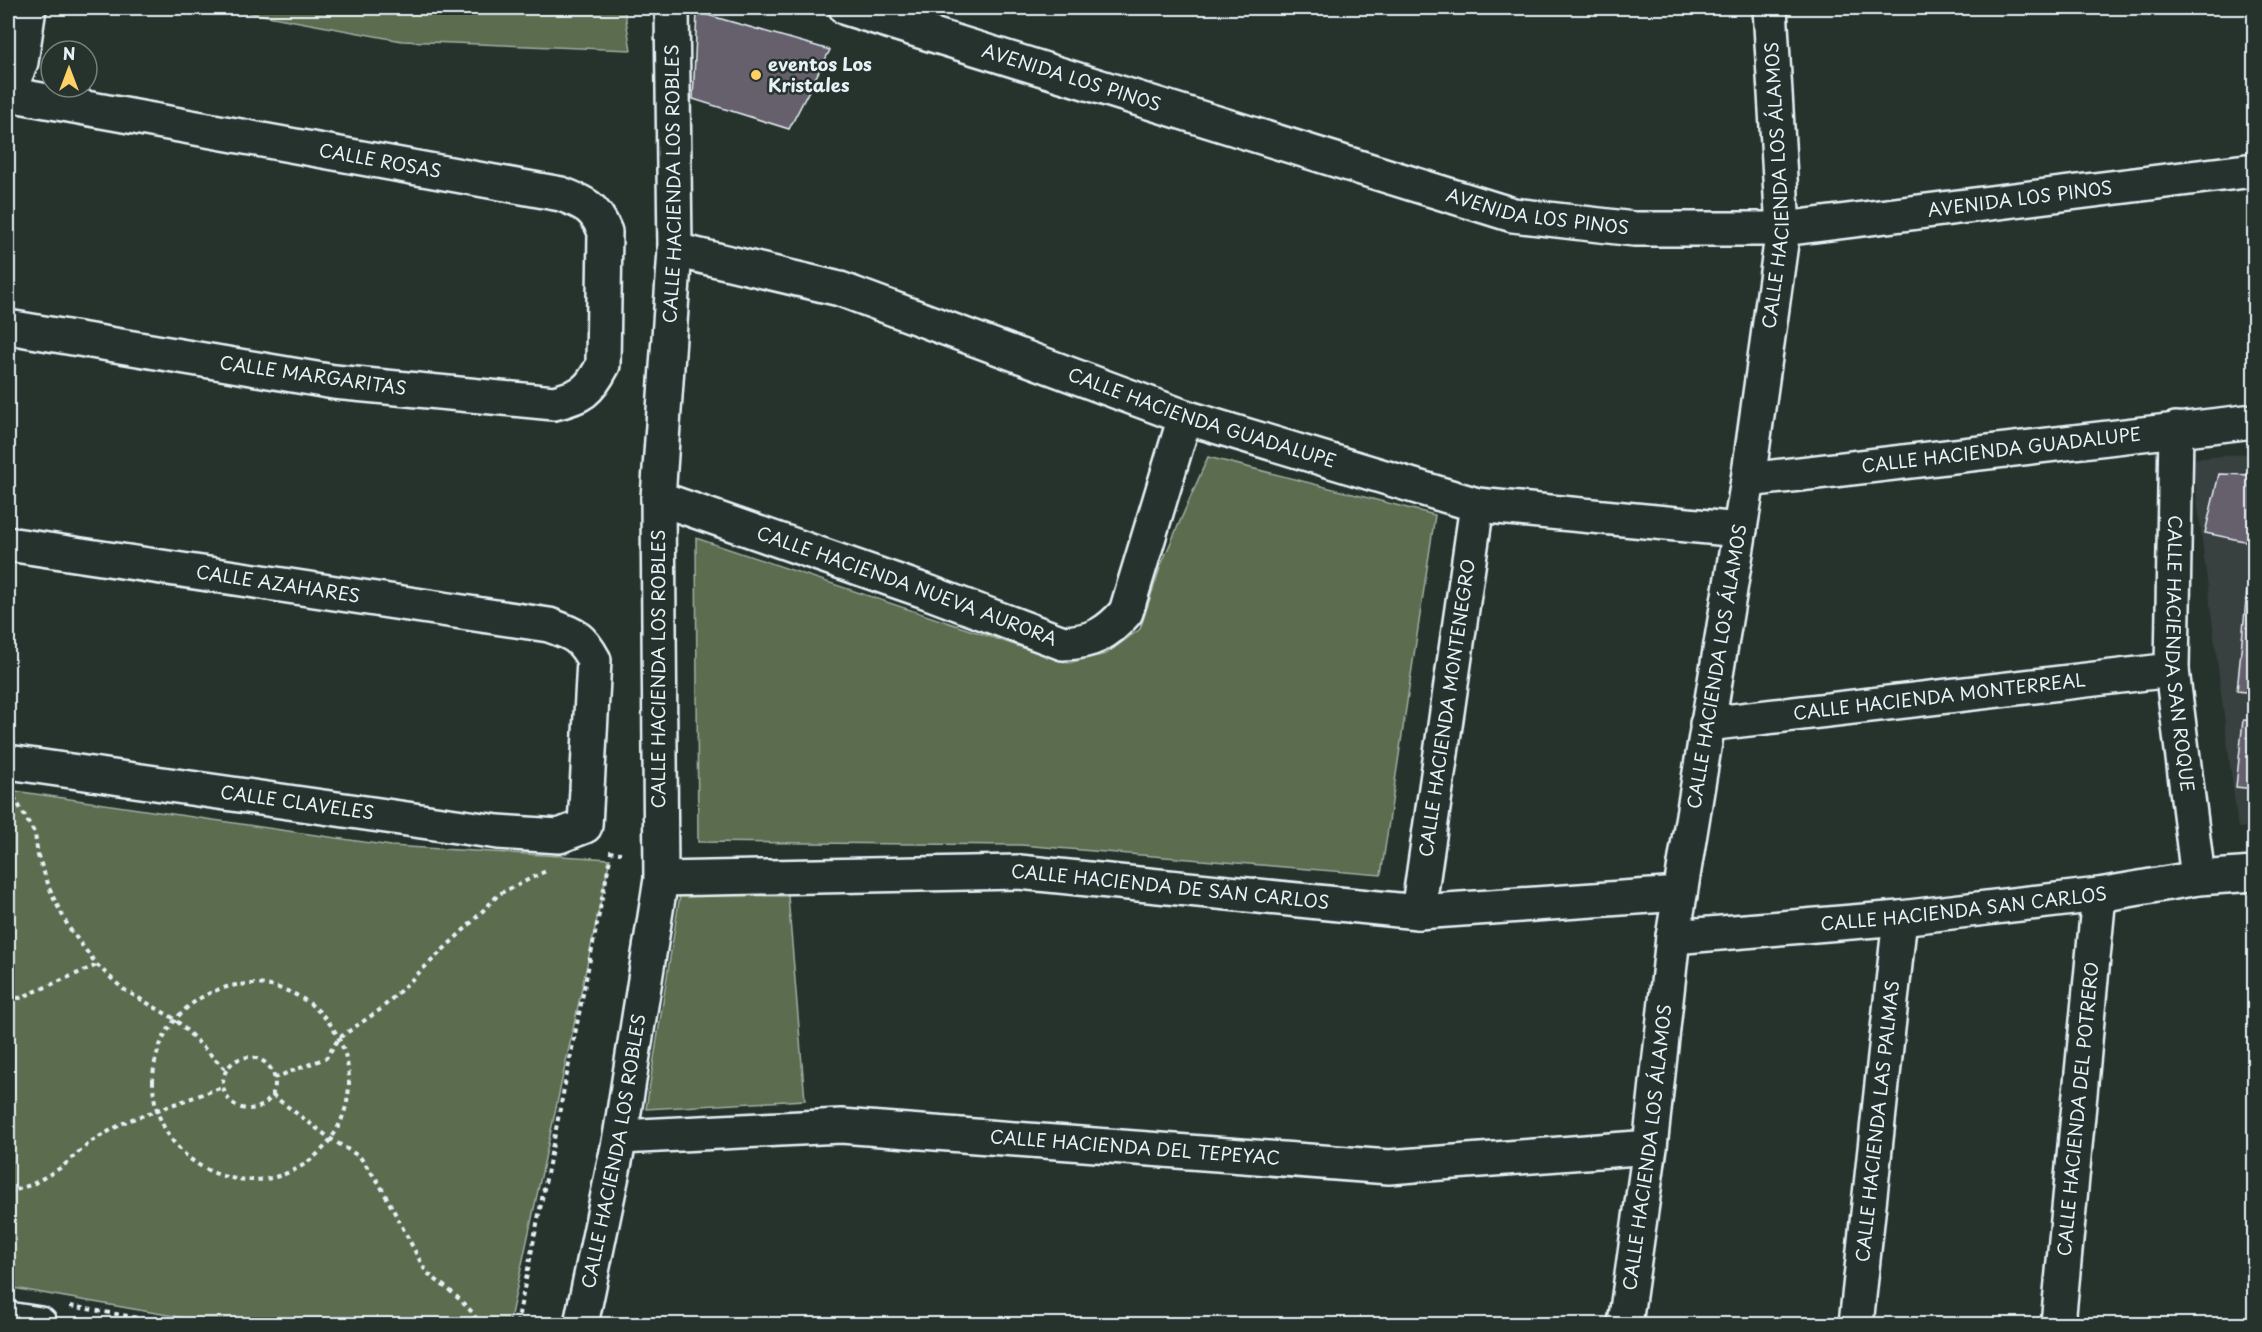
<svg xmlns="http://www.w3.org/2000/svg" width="2262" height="1332" viewBox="0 0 2262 1332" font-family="'Playpen Sans',sans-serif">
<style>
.built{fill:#394140}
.green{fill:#5c6c4f;stroke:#a2aea4;stroke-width:1.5}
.building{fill:#65616c;stroke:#e8f1f8;stroke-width:1.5}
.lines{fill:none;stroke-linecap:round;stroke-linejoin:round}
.street-casing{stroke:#e8f1f8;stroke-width:38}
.secondary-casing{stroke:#e8f1f8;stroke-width:38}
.path{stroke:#e8f1f8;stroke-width:4;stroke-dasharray:4.5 4.5;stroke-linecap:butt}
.street{stroke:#26332d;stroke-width:33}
.secondary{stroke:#26332d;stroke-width:33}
.poi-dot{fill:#ffd166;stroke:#26332d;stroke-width:2}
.labels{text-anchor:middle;stroke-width:5;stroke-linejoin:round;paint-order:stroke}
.poi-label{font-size:18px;font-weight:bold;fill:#e8f1f8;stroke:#26332d;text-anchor:start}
.street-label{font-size:18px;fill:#e8f1f8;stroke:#26332d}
</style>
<rect width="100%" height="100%" fill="#26332d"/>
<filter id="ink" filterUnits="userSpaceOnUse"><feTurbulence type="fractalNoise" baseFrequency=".0167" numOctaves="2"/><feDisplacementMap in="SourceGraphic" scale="12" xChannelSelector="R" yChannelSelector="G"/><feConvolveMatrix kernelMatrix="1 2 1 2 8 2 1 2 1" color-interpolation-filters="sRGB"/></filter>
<g filter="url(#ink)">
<path class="built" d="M 2254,453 L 2254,826 L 2238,828 L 2192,459 Z"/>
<path class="green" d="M 224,8 L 624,8 L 631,50 L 402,41 Z
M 1208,457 L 1435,515 L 1381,875 L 1021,845 L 698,842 L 696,538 L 1068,663 L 1106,654 L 1140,629 L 1161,565 Z
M 8,790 L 391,846 L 610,859 L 509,1324 L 219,1324 L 8,1287 Z
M 680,895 L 788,896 L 805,1100 L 646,1109 Z"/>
<path class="building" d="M 697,12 L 830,50 L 789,129 L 693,99 Z
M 2219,474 L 2254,475 L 2254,543 L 2205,533 Z
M 2247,590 L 2254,590 L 2254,693 L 2237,691 Z
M 2243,720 L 2254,721 L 2254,789 L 2236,787 Z"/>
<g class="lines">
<defs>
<g id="street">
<path d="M 8,93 L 21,62 L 29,8"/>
<path id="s1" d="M 8,94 L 561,194 C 585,203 595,207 605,232 L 603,365 C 589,392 582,396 554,403 L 334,382 L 8,327"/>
<path id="s2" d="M 675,250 L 840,289 L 1185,417 L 1477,505 L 1740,530"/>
<path id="s3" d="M 2176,429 L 2172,670 L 2198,878"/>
<path id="s4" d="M 1748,480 L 2254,421"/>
<path id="s5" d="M 658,498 L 925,591 L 1063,643 C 1092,642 1107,634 1126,612 L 1185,417"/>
<path id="s6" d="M 8,544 L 549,625 C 574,634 581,636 594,660 L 585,826 L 559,836 L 498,832 L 8,762"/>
<path id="s7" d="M 1707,724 L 2172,670"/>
<path id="s8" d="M 661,879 L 1019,872 L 1418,912 L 1680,894"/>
<path id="s9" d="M 1418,912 L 1477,505"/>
<path id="s10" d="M 1673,937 L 1900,918 L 2099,895 L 2198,878 L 2254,874"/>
<path id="s11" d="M 620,1137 L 841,1126 L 1389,1167 L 1650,1147"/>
<path d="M 8,1319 L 40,1324"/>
<path id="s12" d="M 581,1324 L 620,1137 L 661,879 L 658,498 L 675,250 L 672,8"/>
<path id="s13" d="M 1625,1324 L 1650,1147 L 1673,937 L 1748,480 L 1783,229 L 1770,8"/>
<path id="s14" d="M 1856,1324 L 1900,918"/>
<path id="s15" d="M 2058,1324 L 2099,895"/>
</g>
<g id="secondary">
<path id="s16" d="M 846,8 L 1513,215 L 1634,229 L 1783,229 L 2254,170"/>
</g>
</defs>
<use href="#street" class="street-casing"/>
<use href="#secondary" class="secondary-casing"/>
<path class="path" d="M 14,797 L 35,834 L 38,856 L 53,897 L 69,928 L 97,965 L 123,989 L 175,1019 L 226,1070
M 609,852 L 621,853
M153 1082a98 98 0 1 1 196 0a98 98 0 1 1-196 0Z
M 8,997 L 20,998 L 97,965
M 8,1008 L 11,1028 L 8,1036
M223 1083a26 26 0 1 1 52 0a26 26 0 1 1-52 0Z
M 274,1078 L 326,1058 L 339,1038 L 381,1009 L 470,924 L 499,894 L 546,871
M 272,1095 L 331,1139 L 360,1157 L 379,1183 L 426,1272 L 454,1294 L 474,1314 L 478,1324
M 8,1193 L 33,1184 L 62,1167 L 90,1142 L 127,1121 L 223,1087
M 70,1306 L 173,1324
M 517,1324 L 610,859"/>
<use href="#street" class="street"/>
<use href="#secondary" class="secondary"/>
</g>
</g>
<circle class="poi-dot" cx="756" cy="75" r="6"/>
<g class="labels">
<g class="poi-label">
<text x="768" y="71">eventos Los<tspan x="768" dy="21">Kristales</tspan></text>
</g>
<g class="street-label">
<text dy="6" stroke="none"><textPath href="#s16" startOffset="236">AVENIDA LOS PINOS</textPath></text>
<text dy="6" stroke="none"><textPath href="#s1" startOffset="378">CALLE ROSAS</textPath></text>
<text dy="6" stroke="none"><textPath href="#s12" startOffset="1148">CALLE HACIENDA LOS ROBLES</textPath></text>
<text dy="6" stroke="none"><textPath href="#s13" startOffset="1150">CALLE HACIENDA LOS ÁLAMOS</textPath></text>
<text dy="6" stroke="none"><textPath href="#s16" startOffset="1208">AVENIDA LOS PINOS</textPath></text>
<text dy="6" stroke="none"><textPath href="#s16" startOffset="722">AVENIDA LOS PINOS</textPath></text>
<text transform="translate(313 376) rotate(8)" y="6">CALLE MARGARITAS</text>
<text dy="6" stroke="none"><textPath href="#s2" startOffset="554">CALLE HACIENDA GUADALUPE</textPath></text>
<text dy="6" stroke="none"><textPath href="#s4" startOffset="255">CALLE HACIENDA GUADALUPE</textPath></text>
<text dy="6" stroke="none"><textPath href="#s6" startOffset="273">CALLE AZAHARES</textPath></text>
<text dy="6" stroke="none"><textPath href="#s5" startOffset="264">CALLE HACIENDA NUEVA AURORA</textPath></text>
<text dy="6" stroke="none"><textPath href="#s3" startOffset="225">CALLE HACIENDA SAN ROQUE</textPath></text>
<text dy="6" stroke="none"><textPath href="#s13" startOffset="664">CALLE HACIENDA LOS ÁLAMOS</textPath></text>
<text transform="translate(659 669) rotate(-90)" y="6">CALLE HACIENDA LOS ROBLES</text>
<text dy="6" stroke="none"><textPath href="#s7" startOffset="234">CALLE HACIENDA MONTERREAL</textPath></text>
<text dy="6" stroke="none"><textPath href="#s9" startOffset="206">CALLE HACIENDA MONTENEGRO</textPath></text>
<text transform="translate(297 803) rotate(8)" y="6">CALLE CLAVELES</text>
<text dy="6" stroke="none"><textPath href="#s8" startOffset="510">CALLE HACIENDA DE SAN CARLOS</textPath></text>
<text dy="6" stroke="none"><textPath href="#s10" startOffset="292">CALLE HACIENDA SAN CARLOS</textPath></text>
<text dy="6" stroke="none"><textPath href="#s15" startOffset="216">CALLE HACIENDA DEL POTRERO</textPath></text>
<text dy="6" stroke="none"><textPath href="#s14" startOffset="204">CALLE HACIENDA LAS PALMAS</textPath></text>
<text dy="6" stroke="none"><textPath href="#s13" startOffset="178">CALLE HACIENDA LOS ÁLAMOS</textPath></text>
<text dy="6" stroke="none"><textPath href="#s11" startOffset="516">CALLE HACIENDA DEL TEPEYAC</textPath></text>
<text dy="6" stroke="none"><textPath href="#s12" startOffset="176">CALLE HACIENDA LOS ROBLES</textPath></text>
</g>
</g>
<rect width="2262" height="1332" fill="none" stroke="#26332d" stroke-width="30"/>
<rect x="15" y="15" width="2232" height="1302" fill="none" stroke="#e8f1f8" stroke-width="2" filter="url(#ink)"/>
<g transform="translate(69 69)"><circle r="28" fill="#26332d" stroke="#747f7e" stroke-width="1.5"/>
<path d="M0-4.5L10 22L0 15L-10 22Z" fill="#ffd166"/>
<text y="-9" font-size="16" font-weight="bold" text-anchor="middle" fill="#e8f1f8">N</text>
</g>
</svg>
